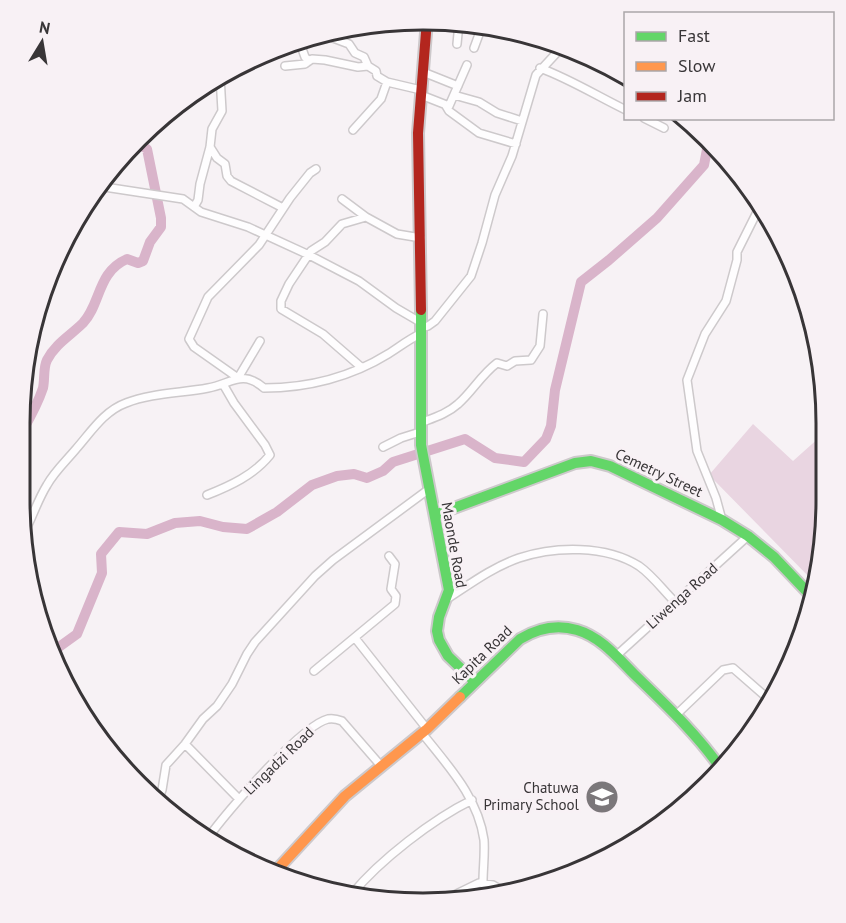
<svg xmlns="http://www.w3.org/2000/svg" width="846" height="923" viewBox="0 0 846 923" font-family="'PT Sans',sans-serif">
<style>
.green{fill:#e9d5e1}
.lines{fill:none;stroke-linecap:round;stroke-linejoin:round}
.river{stroke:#d9b4ca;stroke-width:10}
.street-casing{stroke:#cdc9cb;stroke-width:10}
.fast-casing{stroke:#cdc9cb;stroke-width:14}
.slow-casing{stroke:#cdc9cb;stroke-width:14}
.jam-casing{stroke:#cdc9cb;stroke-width:14}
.street{stroke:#fefdfe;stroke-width:7}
.fast{stroke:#63d668;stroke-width:10}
.slow{stroke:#ff974d;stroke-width:10}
.jam{stroke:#b3261e;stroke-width:10}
.labels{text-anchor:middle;stroke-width:6;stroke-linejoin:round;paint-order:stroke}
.street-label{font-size:15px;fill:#383537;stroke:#f8f1f5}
.poi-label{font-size:15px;fill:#383537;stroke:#f8f1f5;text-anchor:end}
.rim{fill:none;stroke:#383537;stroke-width:3}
</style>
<rect width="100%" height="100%" fill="#f7f2f5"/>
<path class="green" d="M 753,424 L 793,461 L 821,436 L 823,552 L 816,584 L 709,475 Z"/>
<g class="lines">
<path class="river" d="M 23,430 C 31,416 38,403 43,388 C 45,379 43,368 47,360 C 55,344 71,335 83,323 C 101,304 97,272 127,259 L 138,263 L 143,261 L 150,242 L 161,227 L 161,218 L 147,149 L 140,145 L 132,145
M 52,652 L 77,634 L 102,573 L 101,554 L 119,532 L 147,534 L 175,523 L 200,521 L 223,527 L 247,529 L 277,512 L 312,485 L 337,476 L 354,474 L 367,478 L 383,471 L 393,462 L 465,439 L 495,458 L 524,462 L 546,439 L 551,426 L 555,390 L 581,282 L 609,260 L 657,218 L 704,165 L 709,139"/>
<defs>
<path id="street" d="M 333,38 L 349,44 L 355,53 L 364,57 L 368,66 L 376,71 L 377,76 L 387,82 L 421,90
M 296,42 L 300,43 L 305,57 L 309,61
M 457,44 L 459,23
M 474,48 L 481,29 L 486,26
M 285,66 L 305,64 L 312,59 L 325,60 L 358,67 L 368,66
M 540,68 C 570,79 597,96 626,110
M 423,72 L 458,86
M 421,95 L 449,106 L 467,65
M 454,95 L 479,102 L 497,113 L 522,121
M 446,106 L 449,111 L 479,133 L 516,144
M 644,118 L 664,128
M 353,130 L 381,99 L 387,82
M 210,147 L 217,158 L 225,164 L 227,176 L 231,181 L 283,208
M 98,186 L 183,199 L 201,212 L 248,227 L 309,255 L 359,281 L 396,308 L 420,322
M 342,199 L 366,217
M 194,207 L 198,200 L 200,184 L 210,147 L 212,129 L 222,111 L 220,76
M 420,328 L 428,326 L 435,321 L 471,276 L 482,243 L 495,195 L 512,156 L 536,75 L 563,46
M 260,341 L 238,378 L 194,347 L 189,339 L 208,297 L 259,245 L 290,198 L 310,173 L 316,169
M 361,367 L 323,334 L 281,309 L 281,301 L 289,284 L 311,251 L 325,242 L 342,224 L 366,217 L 397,234 L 421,238
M 420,423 C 433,418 447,414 458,404 C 472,392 481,375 497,363 L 507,366 L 515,361 L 531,360 L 540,346 L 543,314
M 383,447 L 401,438 L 420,432
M 207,495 C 230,486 254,475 270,455 L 265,445 L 234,403 L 223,384
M 722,520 L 716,498 L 697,451 L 687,380 L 705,334 L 726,301 L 737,260 L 737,252 L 761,204
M 23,535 C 32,519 37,501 47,485 C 54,472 66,461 76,449 C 91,432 104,411 126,403 C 151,393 182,393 208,388 C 231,384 242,369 264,388 C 307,388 351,377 388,354 C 399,347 408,340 420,334
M 447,599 C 470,584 493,567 519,558 C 555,546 606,545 639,566 C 652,575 663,590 675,602
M 355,638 L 427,729
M 616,656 L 748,536
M 314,671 L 395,604 L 396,596 L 391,589 L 395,564 L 389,556
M 676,715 L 723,670 L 733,668 L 772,702
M 422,733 C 448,766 478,797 484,840 C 485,854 483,868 483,882
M 185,744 L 239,799
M 157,803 L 162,790 L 166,765 L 185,744 L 203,719 L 217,706 L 232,684 L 247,654 L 255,642 L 315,576 L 333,560 L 429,489
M 208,838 C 225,813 302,725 328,719 C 333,718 337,719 342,721 L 382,767
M 352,894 C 380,860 433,819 472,800
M 440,902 L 479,883 L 493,885 L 508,894"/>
<path id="fast" d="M 421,310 L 421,445 L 449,590 L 439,617 L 437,631 L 439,640 L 448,656 L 475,682
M 435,515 L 575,463 L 591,461 L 610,466 L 722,520 L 748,536 L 774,557 L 813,598
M 460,697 L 520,639 C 538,628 557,624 577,630 C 601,637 618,658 635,675 C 666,705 697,734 722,770"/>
<path id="slow" d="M 274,873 L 345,796 L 427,729 L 460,697"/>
<path id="jam" d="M 421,310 L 418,133 L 427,20"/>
</defs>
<use href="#street" class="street-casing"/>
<use href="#fast" class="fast-casing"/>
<use href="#slow" class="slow-casing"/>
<use href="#jam" class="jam-casing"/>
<use href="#street" class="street"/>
<use href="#fast" class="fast"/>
<use href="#slow" class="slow"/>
<use href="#jam" class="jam"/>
</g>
<defs>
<symbol id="school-disc" viewBox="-11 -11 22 22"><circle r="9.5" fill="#7b777a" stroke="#f8f1f5"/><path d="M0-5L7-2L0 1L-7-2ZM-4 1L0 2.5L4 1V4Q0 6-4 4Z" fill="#fff"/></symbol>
</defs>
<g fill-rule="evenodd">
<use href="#school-disc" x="583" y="778" width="38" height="38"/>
</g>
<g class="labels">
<g class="street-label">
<text transform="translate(659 473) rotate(25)" y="5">Cemetry Street</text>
<text transform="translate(454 545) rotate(80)" y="5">Maonde Road</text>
<text transform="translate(682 596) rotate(-42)" y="5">Liwenga Road</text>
<text transform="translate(482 655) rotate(-44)" y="5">Kapita Road</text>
<text transform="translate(279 761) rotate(-44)" y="5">Lingadzi Road</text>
</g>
<g class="poi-label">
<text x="579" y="793">Chatuwa<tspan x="579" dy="17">Primary School</tspan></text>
</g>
</g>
<path d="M0 0H846V923H0ZM423 30H423A393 393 0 0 1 816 423V500A393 393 0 0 1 423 893H423A393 393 0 0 1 30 500V423A393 393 0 0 1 423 30Z" fill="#f8f1f5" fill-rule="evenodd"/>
<path class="rim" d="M423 30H423A393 393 0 0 1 816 423V500A393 393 0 0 1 423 893H423A393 393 0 0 1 30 500V423A393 393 0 0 1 423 30Z"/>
<rect x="624" y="12" width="210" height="108" fill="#f8f1f5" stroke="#aba6a9" stroke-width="1.5"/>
<rect x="636" y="32" width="30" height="9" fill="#63d668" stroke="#aba6a9" stroke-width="1.5"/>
<text x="678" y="42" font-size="18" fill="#383537">Fast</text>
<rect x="636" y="62" width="30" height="9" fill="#ff974d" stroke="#aba6a9" stroke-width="1.5"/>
<text x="678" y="72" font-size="18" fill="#383537">Slow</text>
<rect x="636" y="92" width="30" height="9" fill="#b3261e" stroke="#aba6a9" stroke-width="1.5"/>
<text x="678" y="102" font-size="18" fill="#383537">Jam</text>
<g transform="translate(42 42) rotate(11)" stroke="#f8f1f5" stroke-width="4.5" paint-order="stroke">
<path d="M0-4.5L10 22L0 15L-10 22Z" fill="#383537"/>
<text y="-9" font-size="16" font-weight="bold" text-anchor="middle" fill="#383537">N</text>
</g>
</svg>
